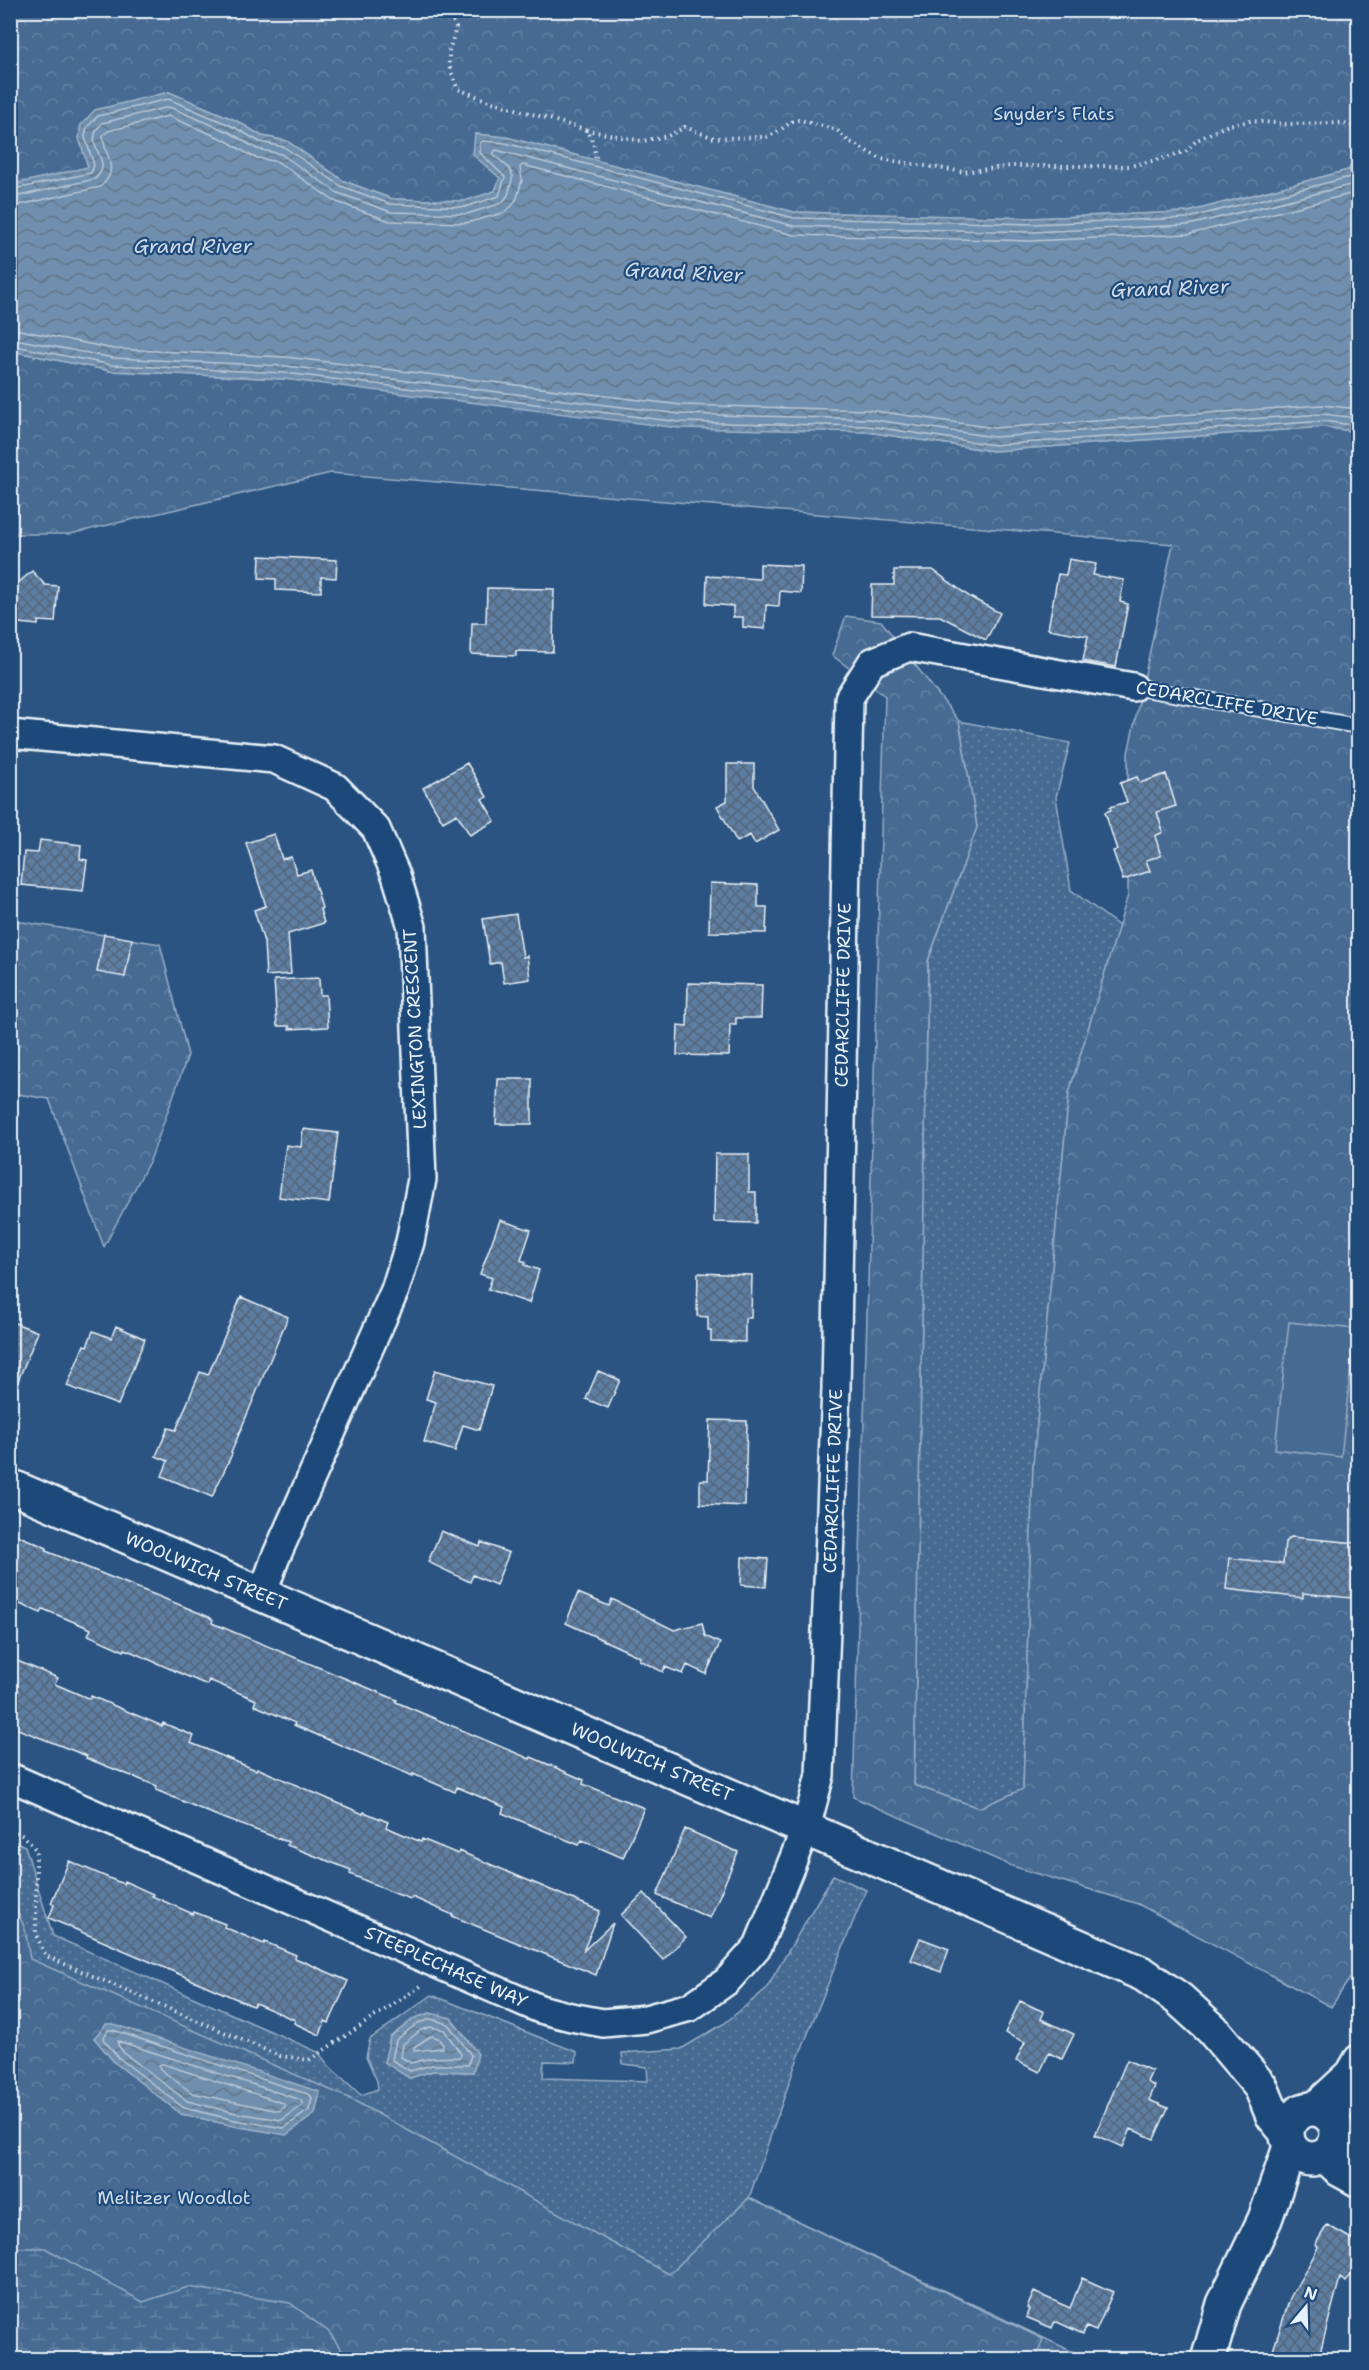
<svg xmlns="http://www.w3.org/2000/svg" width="1369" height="2370" viewBox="0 0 1369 2370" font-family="'Shantell Sans',sans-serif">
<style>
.grass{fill:url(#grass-dots);stroke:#98aec6;stroke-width:1.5;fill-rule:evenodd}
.forest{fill:url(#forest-crowns);stroke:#98aec6;stroke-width:1.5}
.wetland{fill:url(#wetland-marsh);stroke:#98aec6;stroke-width:1.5}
.pitch{fill:#476b93;stroke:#98aec6;stroke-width:1.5}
.water{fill:url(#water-waves);stroke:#a0b6cb;stroke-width:1.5}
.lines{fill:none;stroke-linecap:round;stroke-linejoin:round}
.shore{stroke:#b8c9da;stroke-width:1.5}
.stream{stroke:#a0b6cb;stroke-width:7}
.building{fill:url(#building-cross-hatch);stroke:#e8f1f8;stroke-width:1.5}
.lane-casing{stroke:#e8f1f8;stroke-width:18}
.street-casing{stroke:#e8f1f8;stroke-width:32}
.secondary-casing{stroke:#e8f1f8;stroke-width:38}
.path{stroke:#e8f1f8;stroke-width:4;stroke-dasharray:1.5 4.5;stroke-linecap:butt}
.lane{stroke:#1f4a7a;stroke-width:14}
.street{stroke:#1f4a7a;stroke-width:27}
.secondary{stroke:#1f4a7a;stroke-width:33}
.labels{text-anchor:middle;stroke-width:4.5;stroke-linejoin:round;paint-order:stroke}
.park-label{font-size:18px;fill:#d0dde9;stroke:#1f4a7a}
.street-label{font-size:18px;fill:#e8f1f8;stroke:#1f4a7a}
.water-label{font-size:20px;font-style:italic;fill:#d0dde9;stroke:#1f4a7a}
</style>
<defs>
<pattern id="grass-dots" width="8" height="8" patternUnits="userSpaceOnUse" patternTransform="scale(1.5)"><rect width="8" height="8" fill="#476b93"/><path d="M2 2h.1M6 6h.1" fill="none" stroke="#6281a3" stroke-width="1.8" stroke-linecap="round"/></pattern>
<pattern id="forest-crowns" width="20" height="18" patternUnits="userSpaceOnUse" patternTransform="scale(1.5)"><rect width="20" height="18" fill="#476b93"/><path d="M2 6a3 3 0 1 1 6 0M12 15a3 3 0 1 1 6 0" fill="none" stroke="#6281a3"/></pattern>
<pattern id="wetland-marsh" width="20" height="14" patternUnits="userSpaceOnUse" patternTransform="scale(1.5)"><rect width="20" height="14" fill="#476b93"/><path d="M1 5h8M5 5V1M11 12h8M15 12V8" fill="none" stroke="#6281a3"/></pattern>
<pattern id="water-waves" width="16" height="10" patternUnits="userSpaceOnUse" patternTransform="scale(1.5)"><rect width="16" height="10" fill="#708ead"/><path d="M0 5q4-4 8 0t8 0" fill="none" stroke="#61768a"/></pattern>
<pattern id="building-cross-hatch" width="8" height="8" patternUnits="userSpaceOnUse" patternTransform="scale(1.5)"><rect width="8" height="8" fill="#5d7da1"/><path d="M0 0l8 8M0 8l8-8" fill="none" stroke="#53657a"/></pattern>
</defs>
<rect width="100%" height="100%" fill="#2b5482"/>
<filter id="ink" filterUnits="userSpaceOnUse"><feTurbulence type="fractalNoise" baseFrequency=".0167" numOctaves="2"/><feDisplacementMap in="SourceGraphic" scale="12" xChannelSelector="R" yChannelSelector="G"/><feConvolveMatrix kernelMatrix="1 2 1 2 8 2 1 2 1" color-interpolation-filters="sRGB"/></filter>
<g filter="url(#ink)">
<path class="grass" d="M 959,721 L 1070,743 L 1056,797 L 1071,890 L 1119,926 L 1069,1093 L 1033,1465 L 1023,1790 L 979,1808 L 914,1785 L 928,961 L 977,827 Z
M 10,1839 L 25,1846 L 53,1936 L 318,2052 L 330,2067 L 361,2095 L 378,2089 L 377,2081 L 366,2057 L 370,2039 L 432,1995 L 577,2052 L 576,2062 L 544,2061 L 543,2078 L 648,2081 L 647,2067 L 623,2064 L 622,2053 L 681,2049 L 725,2023 L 766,1989 L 833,1875 L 866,1890 L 796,2063 L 749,2198 L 1088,2359 L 348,2359 L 34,2066 L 11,1914 ZM 415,2018 L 473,2072 L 433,2071 L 409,2078 Z"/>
<path class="forest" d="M 10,11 L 1358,11 L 1358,170 L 1352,169 L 1188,212 L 1030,218 L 794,212 L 506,137 L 475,134 L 500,178 L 495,191 L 465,201 L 392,199 L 344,181 L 287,141 L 262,136 L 235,120 L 169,92 L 95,111 L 81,125 L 89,167 L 11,185 Z
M 11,351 L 111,371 L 284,379 L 867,432 L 993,451 L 1324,427 L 1358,432 L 1358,1966 L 1331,2007 L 1138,1904 L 1012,1866 L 853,1797 L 885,696 L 832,655 L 846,616 L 881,621 L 959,721 L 977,827 L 928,961 L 914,1785 L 979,1808 L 1023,1789 L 1033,1465 L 1069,1093 L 1128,895 L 1128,753 L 1173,544 L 331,473 L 70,534 L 11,534 Z
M 10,920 L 160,944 L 188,1055 L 151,1158 L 104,1247 L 49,1099 L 11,1093 Z
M 10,1895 L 25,1929 L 30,1959 L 351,2099 L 669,2274 L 749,2198 L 1043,2339 L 1036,2359 L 11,2359 Z"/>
<path class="wetland" d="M 11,2248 L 45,2248 L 143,2302 L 188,2287 L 290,2303 L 329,2332 L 348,2359 L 11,2359 Z"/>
<path class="pitch" d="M 1289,1322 L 1355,1329 L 1341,1457 L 1275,1449 Z"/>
<path class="water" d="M 169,92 L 235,120 L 262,136 L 287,141 L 344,181 L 392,199 L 465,201 L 495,191 L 500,178 L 473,155 L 475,134 L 506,137 L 794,212 L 1030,218 L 1188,212 L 1352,169 L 1358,170 L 1358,432 L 1324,427 L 993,451 L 867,432 L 679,428 L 284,379 L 111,371 L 11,351 L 11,185 L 88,167 L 79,138 L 81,125 L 95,110 Z
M 430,2013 L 451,2018 L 478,2054 L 473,2072 L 433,2071 L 409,2078 L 384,2062 L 390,2037 L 415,2018 Z
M 106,2024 L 113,2024 L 320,2092 L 315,2114 L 286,2135 L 234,2126 L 181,2114 L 114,2062 L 94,2038 Z"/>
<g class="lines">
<path class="shore" d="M 10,190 L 91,173 L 94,165 L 85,137 L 87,127 L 98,116 L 168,99 L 232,126 L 260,142 L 284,147 L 341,186 L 390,204 L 465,207 L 499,196 L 505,177 L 480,153 L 480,143 L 483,141 L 505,143 L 794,218 L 1030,224 L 1188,218 L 1358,175
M 10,198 L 95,179 C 117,159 79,147 102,123 L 169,107 L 229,132 L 257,149 L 281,154 L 338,193 L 391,212 L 467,214 L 502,203 L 508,195 L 513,176 L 509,168 L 493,154 L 496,150 L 794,226 L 1030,232 L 1189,225 L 1358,183
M 10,207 L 100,187 C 122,169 103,155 103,135 L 108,131 L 168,116 L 225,140 L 253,157 L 278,162 L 334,201 L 390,221 L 466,223 L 503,213 L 512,206 L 517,198 L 522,180 L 520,167 L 523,165 L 794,235 L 1030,241 L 1190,234 L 1358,192
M 10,328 L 114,349 L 286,357 L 681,405 L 869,410 L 994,428 L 1322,405 L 1358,409
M 10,338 L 113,358 L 286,366 L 680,414 L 868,419 L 994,437 L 1323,414 L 1358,418
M 10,345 L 112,365 L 285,373 L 680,422 L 868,426 L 994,445 L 1324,421 L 1358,426
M 431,2019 L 448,2024 L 471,2055 L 468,2065 L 432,2065 L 410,2071 L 392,2060 L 396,2040 L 418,2023 Z
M 431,2027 L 444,2030 L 461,2054 L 460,2057 L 431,2058 L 411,2063 L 401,2057 L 403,2044 L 421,2030 Z
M 108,2030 L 113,2030 L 310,2095 L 312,2098 L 309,2110 L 284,2128 L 235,2120 L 184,2108 L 119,2058 L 103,2039 Z
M 431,2036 L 438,2038 L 443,2045 L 442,2048 L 414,2051 L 414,2047 Z
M 118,2041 L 301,2100 L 303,2105 L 282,2120 L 236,2113 L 187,2101 L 124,2053 L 118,2045 Z
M 163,2064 L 283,2103 L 285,2107 L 279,2111 L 192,2093 L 160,2069 L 159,2065 Z"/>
<path class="stream" d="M 1352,169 L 1358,151"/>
</g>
<path class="building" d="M 260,556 L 337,560 L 336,578 L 321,577 L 321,592 L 276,590 L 276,579 L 259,578 Z
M 1069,559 L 1096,564 L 1093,575 L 1124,580 L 1120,602 L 1128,604 L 1116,667 L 1083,661 L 1088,636 L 1048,629 L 1058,574 L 1066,575 Z
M 760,564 L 802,566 L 801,593 L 780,591 L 779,606 L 766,605 L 765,629 L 743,627 L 743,617 L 733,617 L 733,606 L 706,604 L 707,576 L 760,579 Z
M 894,570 L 933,570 L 970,597 L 1000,613 L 986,640 L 940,616 L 871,615 L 872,585 L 894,585 Z
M 32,571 L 45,585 L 58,586 L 55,622 L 38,621 L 38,625 L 19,623 L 19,621 L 10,620 L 10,582 L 18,583 Z
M 487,588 L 554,589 L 553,652 L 516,651 L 516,656 L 471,654 L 472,623 L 486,623 Z
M 467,763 L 487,797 L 482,799 L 495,821 L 470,835 L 457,814 L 443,822 L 423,788 Z
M 727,764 L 754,764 L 754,786 L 779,830 L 755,844 L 750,835 L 737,842 L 717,806 L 727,801 Z
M 1166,774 L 1176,806 L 1157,812 L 1163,832 L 1155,836 L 1161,856 L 1146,860 L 1150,871 L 1123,880 L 1113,851 L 1117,850 L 1105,812 L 1111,810 L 1110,807 L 1127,802 L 1120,783 L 1137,777 L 1140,783 Z
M 274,834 L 282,859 L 291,857 L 297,874 L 311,870 L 322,908 L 320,909 L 324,923 L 288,934 L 291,974 L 266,976 L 264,942 L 254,910 L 266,906 L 246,843 Z
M 40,840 L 81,845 L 80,859 L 87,860 L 83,891 L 21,885 L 24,852 L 38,853 Z
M 710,883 L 758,885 L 758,907 L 767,907 L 766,933 L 709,932 Z
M 516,914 L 523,957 L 527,956 L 530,979 L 504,983 L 501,962 L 490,964 L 483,919 Z
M 104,934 L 132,939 L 125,977 L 97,972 Z
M 319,978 L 320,995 L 326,995 L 328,1027 L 289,1029 L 289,1026 L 277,1026 L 274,980 Z
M 688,983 L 762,985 L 761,1018 L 736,1018 L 736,1024 L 730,1024 L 729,1056 L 677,1055 L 678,1025 L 687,1026 Z
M 498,1079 L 532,1079 L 532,1124 L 496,1124 Z
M 303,1129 L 338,1133 L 329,1203 L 279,1197 L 286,1145 L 301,1147 Z
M 715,1154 L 749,1154 L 749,1192 L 756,1192 L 756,1223 L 714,1222 Z
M 500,1220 L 531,1230 L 521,1260 L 526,1262 L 525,1265 L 539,1270 L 529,1303 L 488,1289 L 492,1278 L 480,1274 Z
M 698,1273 L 752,1275 L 751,1318 L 745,1318 L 745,1342 L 711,1341 L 711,1330 L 708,1330 L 708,1317 L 697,1316 Z
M 241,1297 L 288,1317 L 231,1453 L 232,1454 L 212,1497 L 162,1476 L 168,1461 L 156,1456 L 168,1428 L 176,1430 L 200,1372 L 208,1375 Z
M 10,1321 L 38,1332 L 11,1398 L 10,1397 Z
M 116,1326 L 145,1339 L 118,1405 L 67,1386 L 84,1345 L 87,1346 L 93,1331 L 111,1338 Z
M 435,1370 L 492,1386 L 479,1430 L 463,1425 L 455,1451 L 424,1442 L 436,1402 L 426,1399 Z
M 598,1371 L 620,1380 L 608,1408 L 586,1399 Z
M 710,1420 L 747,1421 L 745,1506 L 700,1504 L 700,1480 L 708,1480 Z
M 441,1531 L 480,1547 L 481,1542 L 509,1553 L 496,1585 L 473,1575 L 470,1582 L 428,1562 Z
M 10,1532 L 47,1548 L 46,1551 L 185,1607 L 209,1617 L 213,1620 L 212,1623 L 349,1680 L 397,1700 L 396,1702 L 530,1759 L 531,1757 L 545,1763 L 584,1780 L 583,1784 L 644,1808 L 623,1858 L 582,1840 L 579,1845 L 538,1828 L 502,1813 L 504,1807 L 457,1787 L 455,1792 L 413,1774 L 413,1776 L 294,1725 L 295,1723 L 254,1705 L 256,1700 L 209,1680 L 207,1685 L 125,1649 L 124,1651 L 88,1635 L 91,1629 L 43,1609 L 41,1613 L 10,1600 Z
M 1291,1537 L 1357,1543 L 1351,1598 L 1303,1593 L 1303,1598 L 1226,1589 L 1229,1558 L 1283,1564 L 1285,1542 Z
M 742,1557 L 768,1559 L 766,1587 L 741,1585 Z
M 578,1593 L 609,1606 L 612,1599 L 674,1630 L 702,1623 L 705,1636 L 720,1643 L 706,1674 L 687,1665 L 683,1674 L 665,1667 L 663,1672 L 639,1660 L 640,1657 L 566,1623 Z
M 10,1658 L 58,1678 L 55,1684 L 90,1699 L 91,1696 L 162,1726 L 163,1723 L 194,1736 L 191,1743 L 256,1770 L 257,1768 L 363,1814 L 364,1812 L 388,1822 L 386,1827 L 421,1842 L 422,1839 L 458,1854 L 459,1851 L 600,1911 L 583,1951 L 613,1923 L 596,1975 L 452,1916 L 453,1915 L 412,1897 L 411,1899 L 394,1893 L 350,1874 L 351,1870 L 287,1845 L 288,1842 L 215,1815 L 156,1790 L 157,1786 L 86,1758 L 87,1756 L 10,1726 Z
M 685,1829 L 738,1852 L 710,1918 L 657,1895 Z
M 69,1861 L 123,1884 L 124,1881 L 153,1894 L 152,1896 L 193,1914 L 194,1912 L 225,1924 L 224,1927 L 264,1944 L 265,1942 L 296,1955 L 295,1958 L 348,1981 L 329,2023 L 325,2021 L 320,2035 L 294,2023 L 295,2020 L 255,2003 L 253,2006 L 49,1918 L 54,1905 L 51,1903 Z
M 644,1893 L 686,1937 L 663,1960 L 621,1915 Z
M 920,1938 L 949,1949 L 941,1972 L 911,1960 Z
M 1020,2001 L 1044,2012 L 1041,2019 L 1074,2034 L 1062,2059 L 1049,2053 L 1040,2072 L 1016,2061 L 1025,2042 L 1005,2033 Z
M 1127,2060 L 1152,2071 L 1147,2082 L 1155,2086 L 1149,2100 L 1168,2108 L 1154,2139 L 1131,2129 L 1123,2147 L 1095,2135 Z
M 1327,2225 L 1359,2243 L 1358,2266 L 1346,2282 L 1340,2278 L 1318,2360 L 1270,2360 L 1290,2298 L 1311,2261 L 1318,2247 L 1315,2245 Z
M 1082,2278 L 1113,2292 L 1096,2331 L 1086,2327 L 1083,2334 L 1055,2321 L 1052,2328 L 1026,2317 L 1029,2309 L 1027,2308 L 1034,2292 L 1070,2308 Z"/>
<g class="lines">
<defs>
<path id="lane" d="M 1133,687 L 1358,726"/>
<path id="street" d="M 10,734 L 274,759 L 335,787 L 376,829 L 396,875 L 412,927 L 422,1179 L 410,1242 L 395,1290 L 275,1559 L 262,1595
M 10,1777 L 540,2009 L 571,2017 L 603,2023 L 646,2019 L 690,2007 L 727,1981 L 758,1946 L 806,1828 L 820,1775 L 836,1389 L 849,698 L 872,662 L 909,647 L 1133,687
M 1311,2109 L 1350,2073
M 1335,2122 L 1350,2073 L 1358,2059
M 1338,2134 L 1358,2155
M 1323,2157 L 1338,2172 L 1358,2183"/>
<path id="secondary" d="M 10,1486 L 1143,1974 L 1179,1999 L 1212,2029 L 1261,2087 L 1273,2116 L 1287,2133
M1287 2134a25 25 0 1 1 50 0a25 25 0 1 1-50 0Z
M 1208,2360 L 1224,2304 L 1265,2219 L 1290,2147"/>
</defs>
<use href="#lane" class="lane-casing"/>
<use href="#street" class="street-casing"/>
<use href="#secondary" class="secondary-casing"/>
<path class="path" d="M 449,10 L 456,28 L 449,51 L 449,66 L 458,89 L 489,101 L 586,130 L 593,142 L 596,159
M 586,130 L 642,141 L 668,136 L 685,127 L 714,138 L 766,137 L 776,133 L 794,120 L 800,120 L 837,130 L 848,141 L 881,159 L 964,172 L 1012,166 L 1130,166 L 1169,157 L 1186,151 L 1197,140 L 1228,125 L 1251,121 L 1286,124 L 1344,123 L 1358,128
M 10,1830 L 24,1836 L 36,1850 L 36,1935 L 46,1956 L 280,2056 L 309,2060 L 424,1984"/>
<use href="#lane" class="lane"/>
<use href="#street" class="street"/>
<use href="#secondary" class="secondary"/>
</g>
</g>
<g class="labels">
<g class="park-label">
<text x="1054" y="120">Snyder's Flats</text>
<text x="174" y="2204">Melitzer Woodlot</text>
</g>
<g class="street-label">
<text transform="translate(1227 703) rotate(10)" y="6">CEDARCLIFFE DRIVE</text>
<text transform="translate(843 995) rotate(-89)" y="6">CEDARCLIFFE DRIVE</text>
<text transform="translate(415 1029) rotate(-93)" y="6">LEXINGTON CRESCENT</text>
<text transform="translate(833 1481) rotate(-88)" y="6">CEDARCLIFFE DRIVE</text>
<text transform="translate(206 1571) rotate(23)" y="6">WOOLWICH STREET</text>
<text transform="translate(652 1762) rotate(23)" y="6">WOOLWICH STREET</text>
<text transform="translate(446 1967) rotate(24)" y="6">STEEPLECHASE WAY</text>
</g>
<g class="water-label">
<text x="193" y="253">Grand River</text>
<text transform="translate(684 272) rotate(3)" y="7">Grand River</text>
<text transform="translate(1170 288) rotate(-2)" y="7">Grand River</text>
</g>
</g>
<rect width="1369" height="2370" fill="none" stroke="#1f4a7a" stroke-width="36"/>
<rect x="18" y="18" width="1333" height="2334" fill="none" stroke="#e8f1f8" stroke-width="2" filter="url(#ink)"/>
<g transform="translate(1306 2307) rotate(19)" stroke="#1f4a7a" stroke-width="4.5" paint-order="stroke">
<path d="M0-4.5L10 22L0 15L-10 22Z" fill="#e8f1f8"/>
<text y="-9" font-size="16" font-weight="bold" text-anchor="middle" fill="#e8f1f8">N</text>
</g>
</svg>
